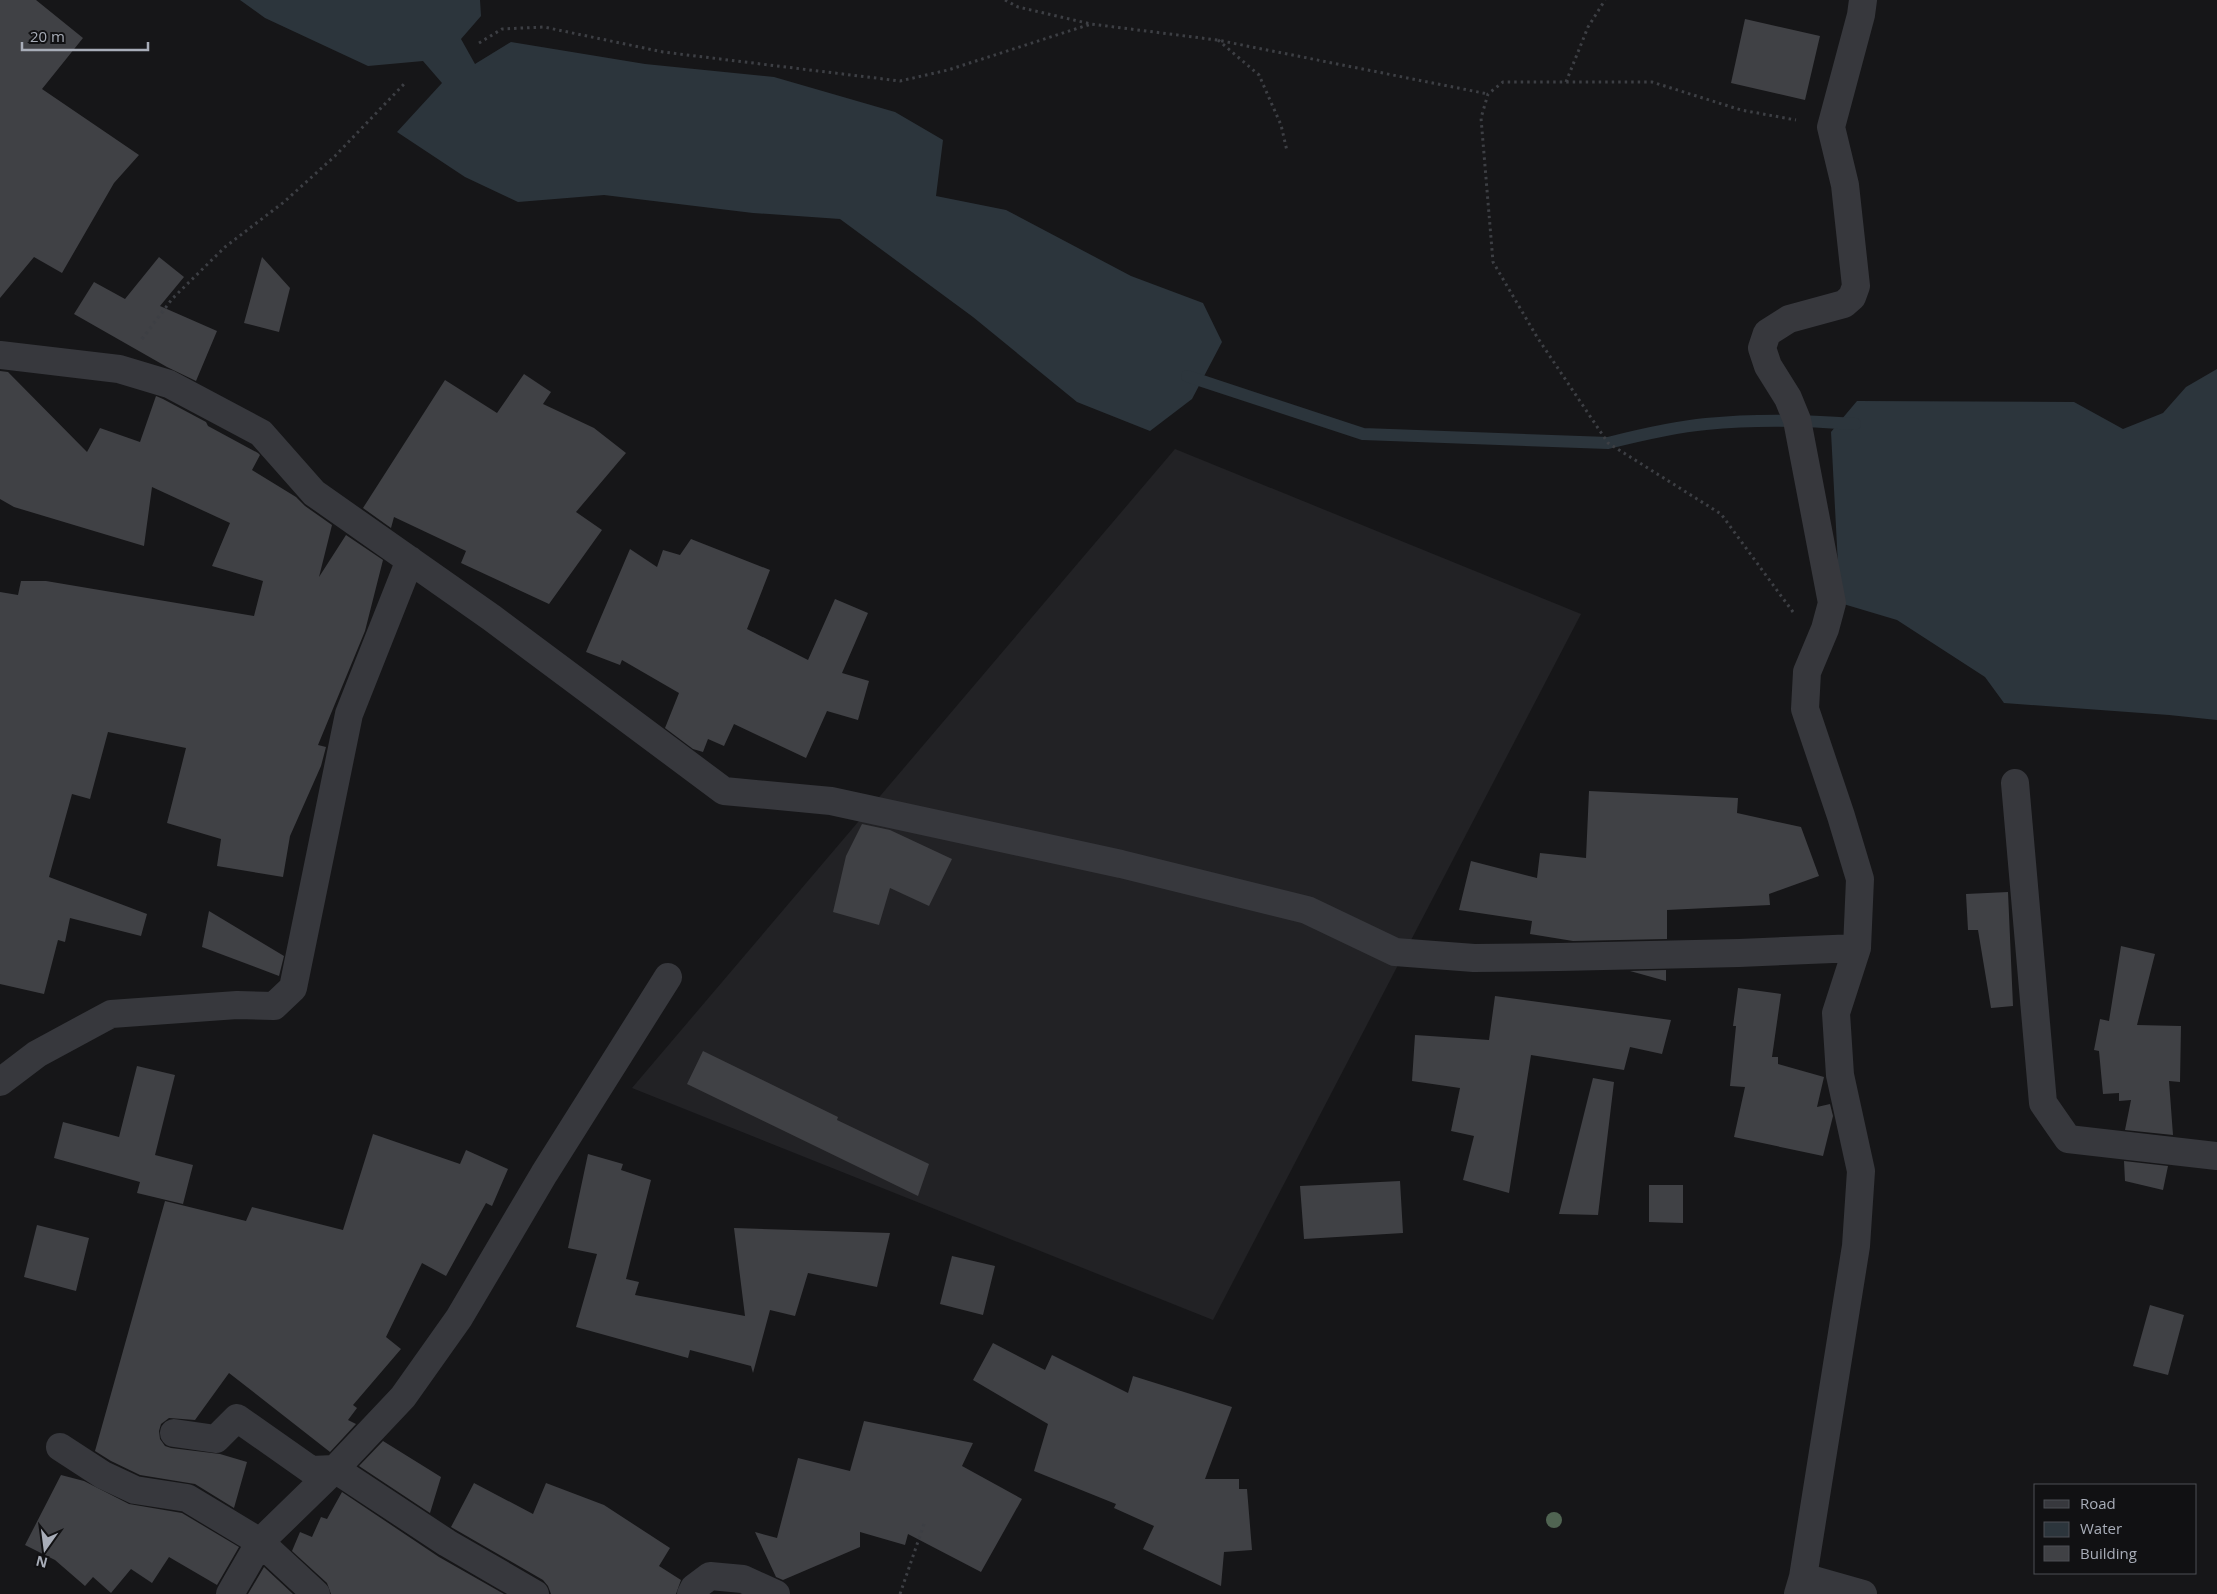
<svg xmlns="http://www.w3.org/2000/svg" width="2217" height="1594" viewBox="0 0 2217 1594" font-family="'Open Sans',sans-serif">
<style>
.built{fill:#222225}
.water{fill:#2c353c}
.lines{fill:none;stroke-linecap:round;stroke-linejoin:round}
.stream{stroke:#2c353c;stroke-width:12}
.building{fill:#404145}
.path{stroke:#3d3f44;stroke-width:3;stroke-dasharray:2.5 4;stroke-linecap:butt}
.minor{stroke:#37383d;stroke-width:28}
.tree{fill:#506452}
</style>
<rect width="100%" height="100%" fill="#161618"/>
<path class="built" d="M 1175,449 L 1581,614 L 1213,1320 L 632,1088 Z"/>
<path class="water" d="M 240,0 L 480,0 L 481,16 L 461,39 L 475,64 L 511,42 L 645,64 L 774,77 L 895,112 L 943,140 L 936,196 L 1006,210 L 1131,276 L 1203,303 L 1222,342 L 1192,399 L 1150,431 L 1077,402 L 973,317 L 840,219 L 753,213 L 604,195 L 518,202 L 465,177 L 397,132 L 442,83 L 423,61 L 368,66 L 265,18 Z
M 2217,369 L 2217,720 L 2169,715 L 2004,703 L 1985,677 L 1897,620 L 1840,603 L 1831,432 L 1857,401 L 2074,402 L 2123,429 L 2163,413 L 2186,387 Z"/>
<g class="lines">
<path class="stream" d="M 1187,376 L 1363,434 L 1608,443 C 1640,435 1673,427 1706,424 C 1755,419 1805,420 1855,424"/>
</g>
<path class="building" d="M 0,0 L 36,0 L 83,38 L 42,89 L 139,155 L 114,183 L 62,273 L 34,257 L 0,298 Z
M 1745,19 L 1820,36 L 1805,100 L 1731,83 Z
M 159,257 L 184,277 L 160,306 L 217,331 L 196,381 L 167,367 L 74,314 L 94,282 L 125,299 Z
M 262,257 L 290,288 L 279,332 L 244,323 Z
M 0,371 L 8,372 L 87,452 L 100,428 L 140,442 L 156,396 L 163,399 L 206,422 L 208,426 L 258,453 L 260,455 L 252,470 L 296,497 L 305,506 L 332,525 L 319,577 L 346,535 L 383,560 L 365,631 L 318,745 L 326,747 L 321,766 L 290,836 L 283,877 L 217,866 L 221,839 L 167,823 L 186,748 L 108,732 L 90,799 L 72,794 L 49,877 L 147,914 L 141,936 L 70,918 L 65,942 L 58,940 L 44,994 L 0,984 L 0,592 L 18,595 L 21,581 L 46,581 L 254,616 L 263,581 L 212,566 L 230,523 L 152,487 L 144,546 L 14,507 L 0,499 Z
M 524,374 L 551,392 L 543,404 L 594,428 L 626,453 L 576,512 L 602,530 L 549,604 L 461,563 L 466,551 L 394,517 L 391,528 L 363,508 L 445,380 L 497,413 Z
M 691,539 L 770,570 L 747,629 L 808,660 L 835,599 L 868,613 L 842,673 L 869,681 L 858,720 L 827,711 L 806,758 L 734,724 L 724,746 L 708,739 L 703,752 L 693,749 L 665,728 L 679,693 L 622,660 L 620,665 L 586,652 L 630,549 L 657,567 L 663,550 L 680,555 Z
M 1589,791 L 1738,798 L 1737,813 L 1801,827 L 1819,876 L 1769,894 L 1770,905 L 1667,910 L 1667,939 L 1573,941 L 1530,934 L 1532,921 L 1459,910 L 1471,861 L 1537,878 L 1540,853 L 1586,858 Z
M 862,824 L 890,830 L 952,859 L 929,906 L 890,888 L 879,925 L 833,912 L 846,856 Z
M 2008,892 L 2013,1006 L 1991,1008 L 1978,930 L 1968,930 L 1966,894 Z
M 209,911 L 284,956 L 279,976 L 202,947 Z
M 2121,946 L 2155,954 L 2137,1025 L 2181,1026 L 2180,1082 L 2169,1081 L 2173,1135 L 2125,1130 L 2131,1100 L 2119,1101 L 2119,1093 L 2103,1094 L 2099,1051 L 2094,1050 L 2100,1019 L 2109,1021 Z
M 1666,970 L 1666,981 L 1630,971 Z
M 1738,988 L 1781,994 L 1772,1057 L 1778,1057 L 1778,1064 L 1824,1077 L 1817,1107 L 1830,1104 L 1833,1116 L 1823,1156 L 1734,1137 L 1745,1087 L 1730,1086 L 1736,1026 L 1733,1026 Z
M 1495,996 L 1671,1020 L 1662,1054 L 1630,1047 L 1624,1070 L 1531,1055 L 1509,1193 L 1463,1180 L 1474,1136 L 1451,1131 L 1460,1088 L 1412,1081 L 1415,1035 L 1489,1040 Z
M 703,1051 L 838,1117 L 837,1120 L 929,1164 L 918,1196 L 687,1084 Z
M 137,1066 L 175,1075 L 155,1155 L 193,1165 L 183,1204 L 137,1193 L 140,1182 L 54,1158 L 63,1122 L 119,1137 Z
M 1593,1078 L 1614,1082 L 1598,1215 L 1559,1214 Z
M 373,1134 L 460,1164 L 466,1150 L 508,1169 L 492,1206 L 486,1203 L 446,1276 L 422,1263 L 386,1337 L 401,1349 L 353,1405 L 357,1408 L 348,1420 L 356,1424 L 330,1452 L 229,1373 L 195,1420 L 169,1418 L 161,1424 L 159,1431 L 160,1439 L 165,1446 L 171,1448 L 220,1454 L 247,1462 L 234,1508 L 195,1484 L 140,1475 L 111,1461 L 95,1451 L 165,1201 L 246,1221 L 252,1207 L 343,1230 Z
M 588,1154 L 623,1164 L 621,1170 L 651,1180 L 626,1279 L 639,1282 L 635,1295 L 745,1316 L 734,1228 L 890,1233 L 877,1287 L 808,1273 L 795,1316 L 770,1310 L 753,1373 L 751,1366 L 690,1350 L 688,1358 L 576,1327 L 597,1254 L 568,1248 Z
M 2124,1161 L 2168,1166 L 2163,1190 L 2125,1181 Z
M 1400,1181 L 1403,1233 L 1304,1239 L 1300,1186 Z
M 1649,1185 L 1683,1185 L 1683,1223 L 1649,1222 Z
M 37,1225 L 89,1238 L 76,1291 L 24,1277 Z
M 952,1256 L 995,1266 L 983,1315 L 940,1304 Z
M 2150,1305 L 2184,1315 L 2168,1375 L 2133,1366 Z
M 993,1343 L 1045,1370 L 1052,1355 L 1128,1393 L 1133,1376 L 1232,1407 L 1205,1479 L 1239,1479 L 1239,1489 L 1247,1489 L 1252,1550 L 1224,1552 L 1221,1586 L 1143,1549 L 1154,1526 L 1114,1508 L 1116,1504 L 1034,1471 L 1048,1424 L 973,1380 Z
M 864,1421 L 973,1443 L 962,1466 L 1022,1499 L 981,1572 L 908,1534 L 905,1545 L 860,1532 L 860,1547 L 783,1580 L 776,1577 L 755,1532 L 777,1538 L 798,1458 L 850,1471 Z
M 383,1441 L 441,1477 L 430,1513 L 359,1466 Z
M 61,1475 L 84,1481 L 129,1504 L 182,1513 L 239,1547 L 217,1585 L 169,1557 L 152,1583 L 131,1569 L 111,1593 L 93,1577 L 85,1586 L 55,1560 L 25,1545 Z
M 474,1483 L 533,1514 L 546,1483 L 604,1505 L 670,1548 L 659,1566 L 681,1580 L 676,1594 L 551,1594 L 548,1586 L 543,1580 L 451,1527 Z
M 342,1492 L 439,1557 L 504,1594 L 331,1594 L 327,1583 L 292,1551 L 300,1532 L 312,1537 L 321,1517 L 327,1519 Z
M 264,1567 L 293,1594 L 248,1594 Z"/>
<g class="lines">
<path class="path" d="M 1005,0 L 1018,7 L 1091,24 L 1217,40 L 1488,94
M 1218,40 L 1259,75 L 1281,125 L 1287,151
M 479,43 L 502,29 L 544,27 L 663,52 L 900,81 L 948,70 L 1091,24
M 1566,82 L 1588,27 L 1605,0
M 142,339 L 172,299 L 225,247 L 284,202 L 335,156 L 406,82
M 1793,612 L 1721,514 L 1608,443 L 1537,337 L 1493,262 L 1481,118 L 1488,94 L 1503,82 L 1652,82 L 1741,110 L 1796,120
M 900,1594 L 924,1524"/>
<path class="minor" d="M 0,355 L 119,369 L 169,384 L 261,433 L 314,493 L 492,618 L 724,791 L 831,801 L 1121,864 L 1307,910 L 1395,952 L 1474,958 L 1559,957 L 1739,953 L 1857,948
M 2015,783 L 2043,1103 L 2068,1139 L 2217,1156
M 0,1082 L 37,1054 L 111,1014 L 237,1005 L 274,1006 L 293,988 L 349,714 L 410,560
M 174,1433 L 216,1439 L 237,1418 L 311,1470 L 335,1469 L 447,1543 L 535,1594
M 60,1447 L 103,1475 L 135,1490 L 187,1498 L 260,1542 L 316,1594
M 1803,1577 L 1863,1594
M 230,1594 L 260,1542 L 335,1469 L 403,1397 L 459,1318 L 544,1174 L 668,977
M 691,1594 L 694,1588 L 710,1576 L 743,1579 L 776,1594
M 1798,1594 L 1803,1577 L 1856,1246 L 1861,1171 L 1840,1075 L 1836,1013 L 1857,948 L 1860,879 L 1841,816 L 1805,709 L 1807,672 L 1825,629 L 1832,603 L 1797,420 L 1788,398 L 1768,366 L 1762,348 L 1767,333 L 1789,319 L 1844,304 L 1852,297 L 1856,286 L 1845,185 L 1831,127 L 1861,15 L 1863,0"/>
</g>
<circle class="tree" cx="1554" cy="1520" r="8"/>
<rect x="2034" y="1484" width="162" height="90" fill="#111113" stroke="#4d4f55"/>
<rect x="2044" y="1500" width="25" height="8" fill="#37383d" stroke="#4d4f55"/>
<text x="2080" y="1509" font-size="15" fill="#a8adb8">Road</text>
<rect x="2044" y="1522" width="25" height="15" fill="#2c353c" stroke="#4d4f55"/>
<text x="2080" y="1534" font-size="15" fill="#a8adb8">Water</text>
<rect x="2044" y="1546" width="25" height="15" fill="#404145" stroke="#4d4f55"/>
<text x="2080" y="1559" font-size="15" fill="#a8adb8">Building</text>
<g transform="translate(45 1549) rotate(194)" stroke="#111113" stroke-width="4" paint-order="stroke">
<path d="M0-4L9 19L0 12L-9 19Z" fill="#a8adb8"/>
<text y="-8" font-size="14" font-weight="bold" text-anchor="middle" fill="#a8adb8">N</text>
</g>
<path d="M22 42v8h126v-8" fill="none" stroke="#a8adb8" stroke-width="2.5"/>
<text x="30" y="42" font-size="15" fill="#a8adb8" stroke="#111113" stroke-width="4" paint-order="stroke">20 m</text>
</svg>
